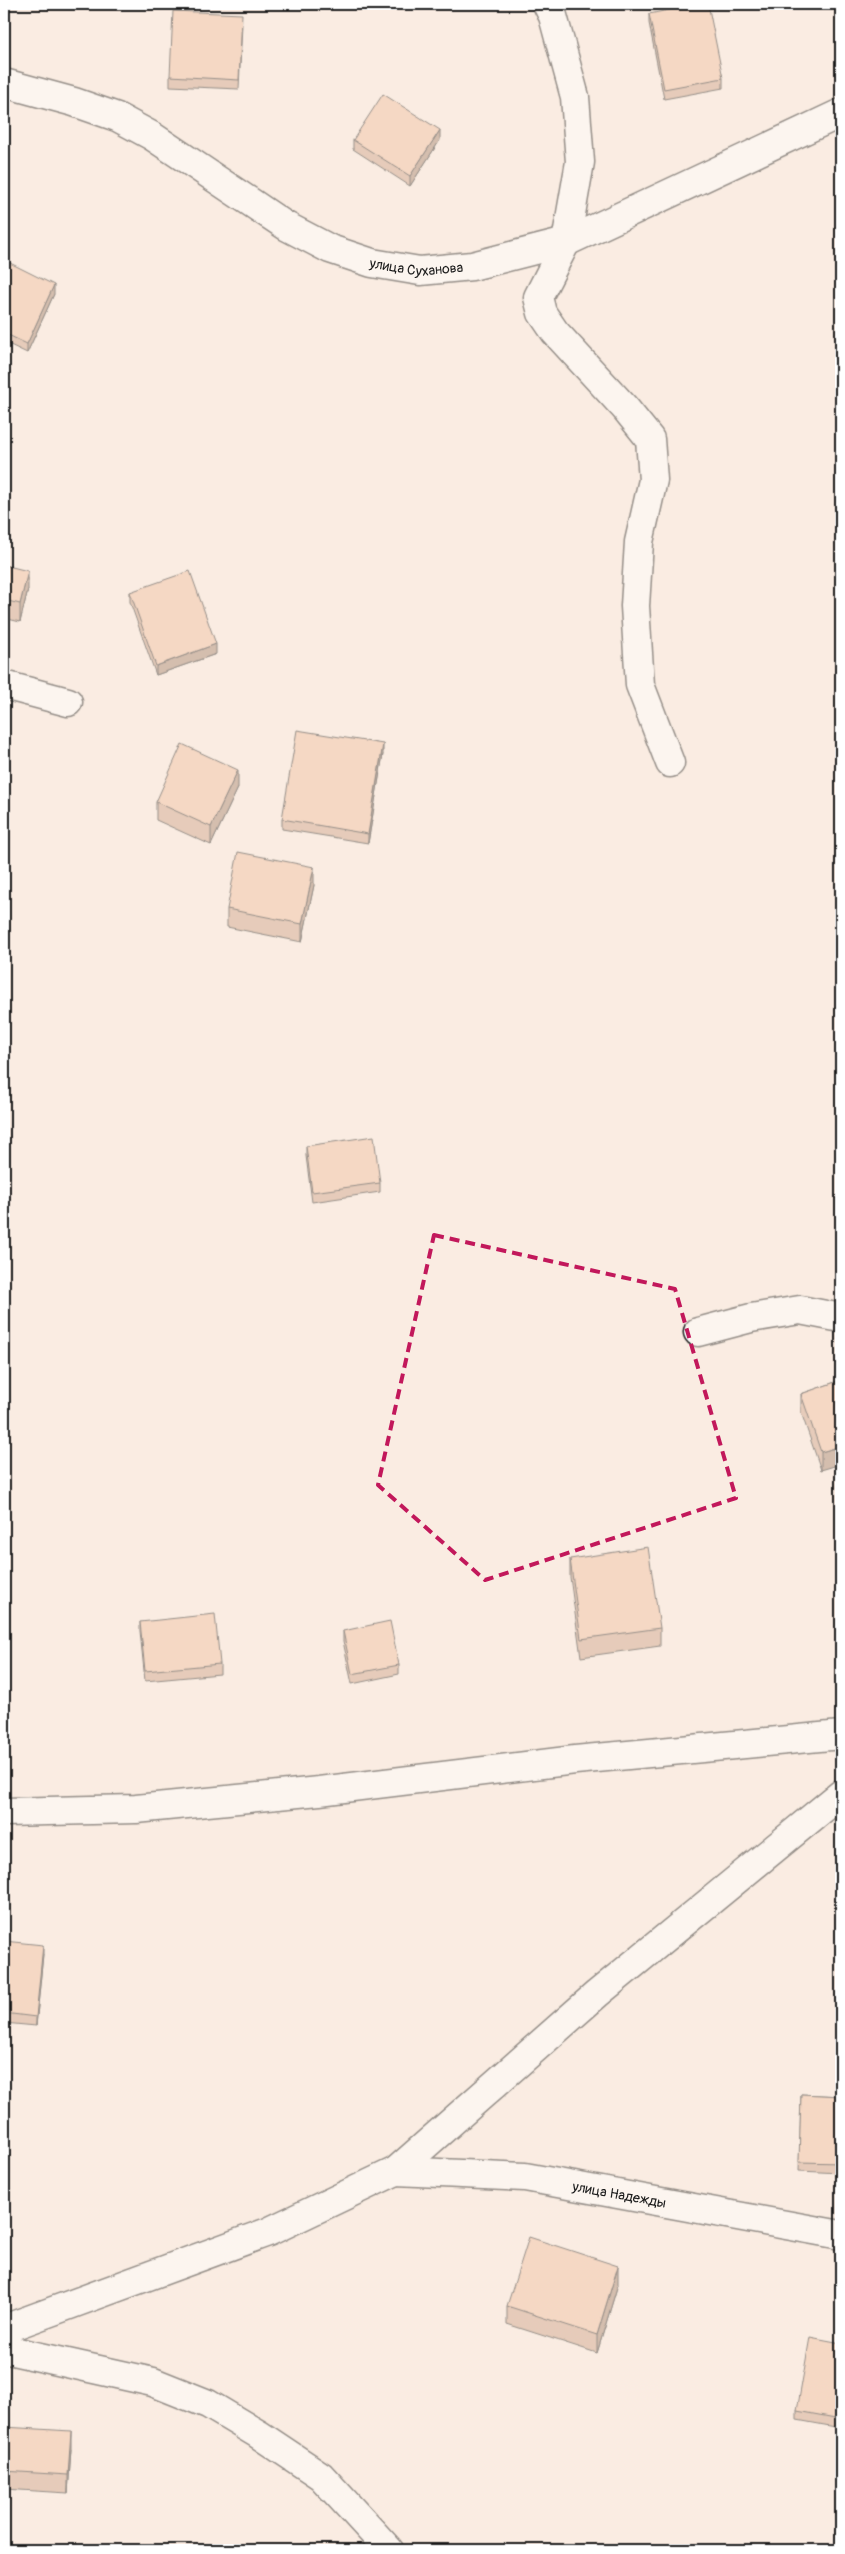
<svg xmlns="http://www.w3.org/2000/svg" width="845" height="2554" viewBox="0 0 845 2554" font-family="Pangolin,sans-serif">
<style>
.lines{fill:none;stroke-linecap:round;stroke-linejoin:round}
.minor-casing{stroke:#1c1c1c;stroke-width:31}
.minor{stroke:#fff;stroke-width:28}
.wall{fill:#cea389;stroke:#1c1c1c}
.shaded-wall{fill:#a7856f;stroke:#1c1c1c}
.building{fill:#efbe9f;stroke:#1c1c1c}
.marked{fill:none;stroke:#c2185b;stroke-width:4;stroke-dasharray:10 6;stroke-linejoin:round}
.labels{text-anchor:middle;stroke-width:4;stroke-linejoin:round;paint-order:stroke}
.street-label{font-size:14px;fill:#1c1c1c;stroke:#fff}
</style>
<rect width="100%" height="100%" fill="#faece2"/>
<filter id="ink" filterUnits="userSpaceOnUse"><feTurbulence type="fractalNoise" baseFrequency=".02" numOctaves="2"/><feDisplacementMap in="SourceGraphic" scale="10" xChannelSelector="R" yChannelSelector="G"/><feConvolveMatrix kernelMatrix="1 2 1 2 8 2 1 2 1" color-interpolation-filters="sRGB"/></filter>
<g filter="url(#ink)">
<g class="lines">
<defs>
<g id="minor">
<path d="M 547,4 L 553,16 L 575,97 L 580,162 L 566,242 L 538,297 L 542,313 L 555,332 L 625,408 L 650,439 L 653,480 L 639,542 L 635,606 L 640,685 L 670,763"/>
<path id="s1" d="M 4,83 L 74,102 L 117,117 L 152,136 L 286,226 L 330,249 L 372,263 L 420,271 L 472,266 L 566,242 L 841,113"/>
<path d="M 4,685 L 68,702"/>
<path d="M 698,1332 L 751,1318 L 800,1310 L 841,1318"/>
<path d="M 4,1812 L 136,1809 L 319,1791 L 575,1760 L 841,1735"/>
<path id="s2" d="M 396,2171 L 525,2177 L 841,2235"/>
<path d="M 4,2329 L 268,2232 L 396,2171 L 597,1994 L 841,1794"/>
<path d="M 4,2349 L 153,2382 L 208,2404 L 258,2434 L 321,2476 L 389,2550"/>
</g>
</defs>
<use href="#minor" class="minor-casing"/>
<use href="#minor" class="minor"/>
</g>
<path class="wall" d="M 649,14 L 723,78 L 723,88 L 664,99 L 649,23 Z
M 242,24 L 239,89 L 170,86 L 170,76 Z
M 353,140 L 440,140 L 410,186 L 353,149 Z
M 4,260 L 54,294 L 27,353 L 4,342 Z
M 4,565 L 28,589 L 20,622 L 4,618 Z
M 130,592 L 216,654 L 156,675 L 130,602 Z
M 383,754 L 368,843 L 282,829 L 282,819 Z
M 238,788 L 211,845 L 156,820 L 156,802 Z
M 314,885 L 302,942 L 227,927 L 227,909 Z
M 306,1146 L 380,1183 L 380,1192 L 312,1202 L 306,1156 Z
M 841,1380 L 821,1470 L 801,1412 L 801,1394 Z
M 570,1559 L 660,1628 L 660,1646 L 581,1657 L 570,1577 Z
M 140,1622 L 220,1664 L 220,1674 L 145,1681 L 140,1631 Z
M 343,1631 L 399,1665 L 399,1674 L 352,1684 L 343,1641 Z
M 4,1941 L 43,1954 L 36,2026 L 4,2023 Z
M 801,2094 L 841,2096 L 841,2173 L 799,2171 Z
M 618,2284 L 597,2353 L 507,2324 L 507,2306 Z
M 841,2343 L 841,2428 L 797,2420 L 797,2411 Z
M 4,2427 L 71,2449 L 68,2493 L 4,2489 Z"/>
<path class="shaded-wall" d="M 440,130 L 440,140 L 410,186 L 410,176 Z
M 54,285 L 54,294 L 27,353 L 27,344 Z
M 28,571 L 28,589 L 20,622 L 20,604 Z
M 216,644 L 216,654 L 156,675 L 156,666 Z
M 383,744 L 383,754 L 368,843 L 368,834 Z
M 238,770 L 238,788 L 211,845 L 211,827 Z
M 314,867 L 314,885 L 302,942 L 302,924 Z
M 841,1446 L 841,1464 L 821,1470 L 821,1452 Z
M 43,1945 L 43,1954 L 36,2026 L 36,2017 Z
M 618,2266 L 618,2284 L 597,2353 L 597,2335 Z
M 71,2431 L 71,2449 L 68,2493 L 68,2475 Z"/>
<path class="building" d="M 698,4 L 708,4 L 723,78 L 664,89 L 649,14 Z
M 173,11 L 242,14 L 239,80 L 170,76 Z
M 383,94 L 440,130 L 410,176 L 353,140 Z
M 4,260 L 54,285 L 27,344 L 4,333 Z
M 4,565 L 28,571 L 20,604 L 4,600 Z
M 190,571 L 216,644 L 156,666 L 130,592 Z
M 297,730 L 383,744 L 368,834 L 282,819 Z
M 182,744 L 238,770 L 211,827 L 156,802 Z
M 238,852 L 314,867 L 302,924 L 227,909 Z
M 374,1136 L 380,1183 L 312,1192 L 306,1146 Z
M 841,1380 L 841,1446 L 821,1452 L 801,1394 Z
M 648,1547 L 660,1628 L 581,1639 L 570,1559 Z
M 215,1614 L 220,1664 L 145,1671 L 140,1622 Z
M 390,1621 L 399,1665 L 352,1674 L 343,1631 Z
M 4,1941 L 43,1945 L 36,2017 L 4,2013 Z
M 801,2094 L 841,2096 L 841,2163 L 799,2162 Z
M 529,2237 L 618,2266 L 597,2335 L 507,2306 Z
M 810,2337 L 841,2343 L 841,2419 L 797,2411 Z
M 4,2427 L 71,2431 L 68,2475 L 4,2471 Z"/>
</g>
<path d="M0 0H845V2554H0ZM 434,1235 L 675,1289 L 736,1498 L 485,1580 L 378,1485 Z" fill="#faece2" fill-opacity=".55" fill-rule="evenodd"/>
<path class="marked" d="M 434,1235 L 675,1289 L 736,1498 L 485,1580 L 378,1485 Z"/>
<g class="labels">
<g class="street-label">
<text dy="5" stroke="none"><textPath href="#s1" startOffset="458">улица Суханова</textPath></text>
<text dy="5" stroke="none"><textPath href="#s2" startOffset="225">улица Надежды</textPath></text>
</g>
</g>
<rect width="845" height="2554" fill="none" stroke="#fff" stroke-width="20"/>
<rect x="10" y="10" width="825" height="2534" fill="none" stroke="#1c1c1c" stroke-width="2" filter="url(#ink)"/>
</svg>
